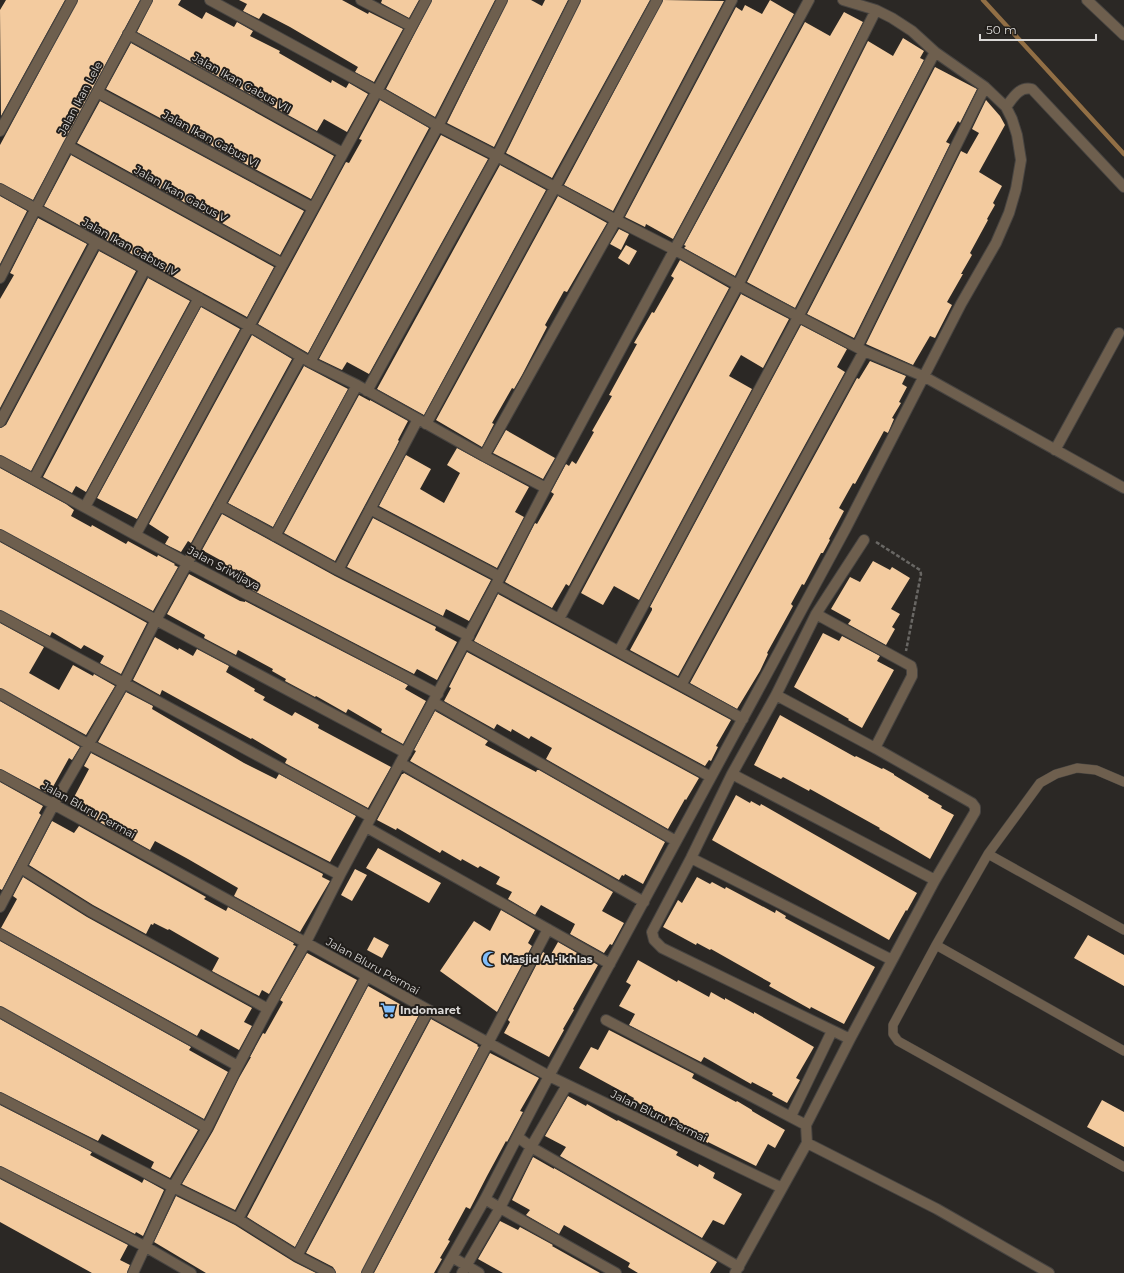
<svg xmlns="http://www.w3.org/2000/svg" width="1124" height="1273" viewBox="0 0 1124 1273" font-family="Montserrat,sans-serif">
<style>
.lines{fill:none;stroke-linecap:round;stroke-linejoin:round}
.stream{stroke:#926f45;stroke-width:4.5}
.building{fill:#f3cb9f}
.service-casing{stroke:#474441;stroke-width:10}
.minor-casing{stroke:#474441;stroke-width:12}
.path{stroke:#696764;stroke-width:2.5;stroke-dasharray:4 2;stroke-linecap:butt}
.service{stroke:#6e5f4e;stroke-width:9}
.minor{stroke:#6e5f4e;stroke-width:10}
.labels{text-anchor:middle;stroke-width:4;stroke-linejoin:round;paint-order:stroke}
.street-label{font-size:11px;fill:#dbd9d7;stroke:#211e1b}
.poi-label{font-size:11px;font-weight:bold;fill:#dbd9d7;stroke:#211e1b;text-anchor:start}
</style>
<rect width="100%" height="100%" fill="#2b2825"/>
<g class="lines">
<path class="stream" d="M 983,0 L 1124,154"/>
</g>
<path class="building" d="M 6,0 L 65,0 L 1,116 L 0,10 Z
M 78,0 L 140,0 L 33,200 L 0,183 L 0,145 Z
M 153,0 L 181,0 L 178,5 L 202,19 L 206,12 L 234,27 L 237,22 L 253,31 L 250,36 L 280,51 L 279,53 L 331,83 L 332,80 L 346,88 L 349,83 L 368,94 L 347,132 L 324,119 L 317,131 L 137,32 Z
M 239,0 L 342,0 L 368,14 L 369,12 L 403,29 L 374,82 L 355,72 L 358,67 L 290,27 L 263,13 L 259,19 L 243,11 L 247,4 Z
M 382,0 L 419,0 L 409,18 L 381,3 Z
M 432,0 L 495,0 L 435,117 L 386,89 Z
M 508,0 L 531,0 L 542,6 L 545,0 L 568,0 L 494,147 L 447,123 Z
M 581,0 L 650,0 L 552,178 L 506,153 Z
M 663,0 L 724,1 L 613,211 L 564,185 Z
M 770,0 L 794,14 L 673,239 L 646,224 L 645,227 L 625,217 L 736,7 L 742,11 L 745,5 L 762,14 Z
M 844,12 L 863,22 L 735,276 L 684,248 L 686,246 L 684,245 L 805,22 L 830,36 Z
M 903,38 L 924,51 L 920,58 L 924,60 L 795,308 L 747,282 L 868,41 L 893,56 Z
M 131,43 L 334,156 L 311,199 L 106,89 Z
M 935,67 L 977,89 L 960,123 L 958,121 L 946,142 L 950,144 L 854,338 L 807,314 Z
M 380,100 L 429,128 L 308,353 L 258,324 L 346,162 L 349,163 L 362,140 L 359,139 Z
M 986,100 L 1000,116 L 1005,125 L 979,172 L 1002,186 L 993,203 L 995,205 L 987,219 L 988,220 L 970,253 L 972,255 L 961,274 L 963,274 L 947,302 L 952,305 L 935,338 L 930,336 L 913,365 L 866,344 L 961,151 L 967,154 L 979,133 L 972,129 Z
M 100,101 L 304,211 L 280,255 L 77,143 Z
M 441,135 L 488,159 L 369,374 L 347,362 L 342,370 L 319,359 Z
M 71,155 L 274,267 L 247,317 L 44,206 Z
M 500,165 L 546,190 L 424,415 L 377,389 Z
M 0,196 L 27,211 L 0,264 Z
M 558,196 L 607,223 L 567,292 L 564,291 L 545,325 L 547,327 L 522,375 L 514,389 L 512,388 L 492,423 L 494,424 L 482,447 L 436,420 Z
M 38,218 L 87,244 L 0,408 L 0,299 L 14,275 L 10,273 Z
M 619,229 L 629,234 L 621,250 L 610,244 Z
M 626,245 L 637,251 L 629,265 L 618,258 Z
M 99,251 L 136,271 L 31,471 L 0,455 L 0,428 L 6,425 Z
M 680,260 L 729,288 L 569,586 L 566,584 L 552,608 L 505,582 L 535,523 L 537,524 L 554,494 L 551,492 L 566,464 L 569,466 L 572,461 L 576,464 L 594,432 L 592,431 L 612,396 L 609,395 L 637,344 L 634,343 L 652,312 L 654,313 L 674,278 L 671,276 Z
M 148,278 L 190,301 L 86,492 L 76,486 L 72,493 L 43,477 Z
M 741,294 L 789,319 L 763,368 L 741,355 L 729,376 L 752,389 L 639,600 L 614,586 L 603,605 L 581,593 Z
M 201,307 L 240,329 L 137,519 L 97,498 Z
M 801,325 L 847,349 L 837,367 L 845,372 L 678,676 L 630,650 L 652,610 L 652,608 L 650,607 Z
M 252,335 L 292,359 L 191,543 L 188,541 L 181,552 L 165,544 L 169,537 L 149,524 Z
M 870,361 L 906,376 L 902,384 L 907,387 L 899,402 L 901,403 L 892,418 L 894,419 L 888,433 L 884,431 L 855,484 L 853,483 L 839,508 L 844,511 L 829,539 L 830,540 L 823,553 L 821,553 L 804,585 L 802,584 L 791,604 L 793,606 L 767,653 L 768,654 L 760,671 L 737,709 L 690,683 L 857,378 L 859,379 Z
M 304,366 L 348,389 L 273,527 L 228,503 Z
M 359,395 L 370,401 L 370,400 L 408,421 L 398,440 L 399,441 L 395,449 L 335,561 L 284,533 Z
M 506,430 L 555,458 L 543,479 L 493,453 Z
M 457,448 L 529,487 L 515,512 L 524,517 L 497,568 L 379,506 L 406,455 L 431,469 L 420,489 L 444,503 L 460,473 L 447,465 Z
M 0,468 L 66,504 L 74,510 L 71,516 L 91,527 L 92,525 L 126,544 L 128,541 L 157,557 L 158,555 L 175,564 L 174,565 L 178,567 L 153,611 L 0,529 Z
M 222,514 L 335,576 L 436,627 L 435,630 L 457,642 L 437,680 L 417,669 L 414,674 L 252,590 L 257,581 L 236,569 L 235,571 L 221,563 L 222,561 L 202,550 Z
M 373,518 L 491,580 L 469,621 L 446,609 L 443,616 L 347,567 Z
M 0,542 L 147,623 L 121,674 L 100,663 L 104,656 L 84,645 L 81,649 L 52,632 L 50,636 L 0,610 Z
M 873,561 L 890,570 L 892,567 L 910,578 L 891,609 L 900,614 L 892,627 L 895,629 L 886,645 L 848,624 L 851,620 L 831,609 L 850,577 L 860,582 Z
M 189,574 L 240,601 L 245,602 L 245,601 L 408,685 L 405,689 L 426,701 L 403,744 L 381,732 L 382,729 L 348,709 L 346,713 L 316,696 L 315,697 L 285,681 L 286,679 L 272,671 L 273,669 L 238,650 L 236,655 L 204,638 L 205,635 L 167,614 Z
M 498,594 L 731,720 L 716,746 L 718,747 L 711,761 L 709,760 L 705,766 L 474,641 Z
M 0,623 L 44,647 L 29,673 L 59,690 L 73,665 L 93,676 L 94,674 L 115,686 L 86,735 L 0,688 Z
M 823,633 L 839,641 L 842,636 L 880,656 L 877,661 L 894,670 L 862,728 L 848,720 L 849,719 L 794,687 Z
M 155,637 L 178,650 L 179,648 L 193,656 L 197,649 L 229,666 L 226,672 L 255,689 L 254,691 L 265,697 L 263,700 L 292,716 L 295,712 L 319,725 L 318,728 L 391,767 L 368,808 L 285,763 L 287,759 L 252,738 L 251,739 L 162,690 L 160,695 L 133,680 Z
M 467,652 L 699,778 L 686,800 L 685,799 L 668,829 L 546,759 L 552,748 L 531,736 L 529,739 L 512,729 L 511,732 L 497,724 L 494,729 L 444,701 L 451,688 L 449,687 Z
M 126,692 L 153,706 L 152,709 L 244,763 L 276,779 L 279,774 L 356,816 L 330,862 L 98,742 Z
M 0,701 L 80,747 L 72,760 L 69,758 L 49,794 L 0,769 Z
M 435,711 L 488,741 L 485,745 L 536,772 L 537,770 L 539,770 L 665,842 L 643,884 L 625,874 L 624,876 L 622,875 L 619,880 L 410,761 L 416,751 L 414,750 Z
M 780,715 L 855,757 L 856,756 L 882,769 L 883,768 L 894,774 L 894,775 L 929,796 L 928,798 L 942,806 L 941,808 L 954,815 L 930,859 L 888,834 L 879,829 L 880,828 L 810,789 L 809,791 L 783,777 L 781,779 L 754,765 Z
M 91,753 L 323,874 L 322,877 L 330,881 L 300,932 L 234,896 L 238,888 L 188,859 L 155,841 L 150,850 L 85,814 L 88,808 L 73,799 L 89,769 L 84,766 Z
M 404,773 L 613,892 L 602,911 L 624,923 L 612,945 L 610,944 L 604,953 L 570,934 L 575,924 L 541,905 L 535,915 L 508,899 L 512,892 L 496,884 L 500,877 L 480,866 L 478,868 L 462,859 L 461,861 L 442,850 L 440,853 L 397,828 L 396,830 L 377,820 L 402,774 L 403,774 Z
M 0,782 L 43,806 L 39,813 L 41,815 L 2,890 L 0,889 Z
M 736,795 L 750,803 L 751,801 L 760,806 L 761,804 L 917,893 L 907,911 L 906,910 L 889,940 L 712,840 Z
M 52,821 L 74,833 L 79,826 L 162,872 L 206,897 L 204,899 L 226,911 L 228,907 L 294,943 L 293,945 L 296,946 L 269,994 L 262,990 L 259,996 L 212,971 L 219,958 L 169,929 L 168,930 L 154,923 L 153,925 L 151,924 L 146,934 L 93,905 L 29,865 Z
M 378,848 L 441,883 L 429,903 L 366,868 Z
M 355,869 L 367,875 L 352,901 L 341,895 Z
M 23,877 L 87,917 L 252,1008 L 244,1022 L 252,1026 L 239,1050 L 201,1029 L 197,1036 L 1,928 L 17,899 L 13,896 Z
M 697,877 L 710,884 L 712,882 L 725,889 L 726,887 L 775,913 L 776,910 L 786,916 L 785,918 L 875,967 L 844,1024 L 811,1007 L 810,1009 L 769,986 L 771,983 L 711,949 L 710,950 L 697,943 L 696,945 L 663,927 L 678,900 L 682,903 Z
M 501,910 L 535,930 L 528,943 L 532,946 L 497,1012 L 440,971 L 474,921 L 490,931 Z
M 1088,935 L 1124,955 L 1124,986 L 1074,958 Z
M 374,937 L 389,945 L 382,958 L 367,950 Z
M 0,941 L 191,1047 L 189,1050 L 228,1072 L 204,1119 L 0,1006 Z
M 558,942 L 598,965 L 573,1009 L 574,1010 L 563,1029 L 564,1030 L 549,1057 L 504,1033 L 510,1022 L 508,1020 L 543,952 L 550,956 Z
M 307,953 L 357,980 L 235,1210 L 182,1184 L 213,1131 L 239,1078 L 251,1057 L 250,1057 L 263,1033 L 265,1034 L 283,1002 L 280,1000 Z
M 638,960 L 677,982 L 678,980 L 709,997 L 711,992 L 725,1000 L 725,998 L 754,1014 L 754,1012 L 814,1047 L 796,1078 L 800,1080 L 787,1103 L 772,1095 L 773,1093 L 752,1082 L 751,1084 L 704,1057 L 701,1062 L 629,1025 L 635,1014 L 619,1006 L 631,985 L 626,982 Z
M 368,986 L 419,1015 L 295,1247 L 247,1217 Z
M 0,1019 L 198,1130 L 170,1178 L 151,1168 L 154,1162 L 102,1134 L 98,1141 L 0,1092 Z
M 431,1019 L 478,1045 L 477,1046 L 479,1047 L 361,1273 L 336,1273 L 333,1267 L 306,1253 Z
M 609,1030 L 694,1074 L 692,1078 L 736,1102 L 737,1101 L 752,1110 L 752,1111 L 785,1130 L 775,1148 L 768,1144 L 756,1166 L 708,1142 L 708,1143 L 697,1137 L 697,1136 L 633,1100 L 634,1098 L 579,1068 L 591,1047 L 598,1050 Z
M 490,1053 L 539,1078 L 520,1111 L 523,1112 L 507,1142 L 506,1141 L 487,1176 L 470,1209 L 466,1207 L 448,1240 L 450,1241 L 440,1258 L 442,1259 L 434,1273 L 374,1273 Z
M 568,1096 L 586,1106 L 587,1104 L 617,1121 L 618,1120 L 678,1152 L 676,1155 L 698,1167 L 699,1164 L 715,1173 L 713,1178 L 742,1194 L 724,1225 L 713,1220 L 702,1238 L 560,1156 L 566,1147 L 545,1136 Z
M 1102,1100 L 1124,1112 L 1124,1147 L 1087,1127 Z
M 0,1105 L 92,1152 L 90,1155 L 139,1181 L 142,1183 L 144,1179 L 164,1190 L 143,1236 L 136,1232 L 135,1234 L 0,1166 Z
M 533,1157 L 554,1169 L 554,1168 L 717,1262 L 710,1273 L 638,1273 L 628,1267 L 630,1263 L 564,1225 L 559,1234 L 526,1215 L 530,1210 L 512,1200 Z
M 0,1179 L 128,1245 L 120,1260 L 130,1265 L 127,1273 L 92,1273 L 0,1222 Z
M 176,1196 L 235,1225 L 294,1262 L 316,1273 L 206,1273 L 154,1242 Z
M 500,1221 L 518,1230 L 520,1227 L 553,1245 L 552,1246 L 600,1273 L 503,1273 L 478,1259 Z"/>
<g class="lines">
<defs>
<path id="service" d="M 1124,782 L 1096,770 L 1077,768 L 1056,774 L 1040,783 L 988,854 L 936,945 L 893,1025 L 893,1034 L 898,1041 L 1124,1167
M 988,854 L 1124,930
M 936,945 L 1124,1051"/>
<path id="minor" d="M 210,0 L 377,91 L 438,126 L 497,156 L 616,220 L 675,250 L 738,285 L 864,351 L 925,377 L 1124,488
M 361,0 L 411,26
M 1087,0 L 1124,35
M 128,34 L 343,153
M 97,92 L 313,208
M 1006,107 C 1013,98 1019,86 1032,89 L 1124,187
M 0,131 L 72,0
M 68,146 L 283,264
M 0,189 L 249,326 L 310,362 L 357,385 L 484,456 L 546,488
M 0,278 L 68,146 L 147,0
M 857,347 L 985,87
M 310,362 L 438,126 L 502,0
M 367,391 L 497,156 L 575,0
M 0,422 L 96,242
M 426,424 L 657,0
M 1055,450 L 1119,333
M 484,456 L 616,220 L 732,0
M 0,461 L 187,563 L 438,694
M 34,479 L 145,269
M 219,505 L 338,570 L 469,636
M 85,507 L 199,298
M 370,509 L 500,577
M 136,534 L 377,91 L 426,0
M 0,535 L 156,620 L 406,753
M 275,536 L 357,385
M 338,570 L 418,419
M 496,585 L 743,719
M 816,614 L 911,666 L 912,670 L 912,676 L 875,748
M 0,616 L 371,817
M 559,619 L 738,285 L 876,10
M 465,643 L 711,777
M 619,651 L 798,317 L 935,52
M 681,685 L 864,351
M 0,694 L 88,744 L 340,875
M 433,702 L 676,841
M 400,763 L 644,902
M 732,774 L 935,880
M 0,775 L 549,1076 L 782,1188
M 366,827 L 610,964
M 691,858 L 892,960
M 21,868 L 90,911 L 268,1009
M 0,907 L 54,804 L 124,683 L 156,620 L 301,357
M 0,934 L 238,1066
M 0,1012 L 207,1128
M 606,1020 L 806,1125
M 850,1039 L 662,948 L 654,940 L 652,932 L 691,858 L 732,774 L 776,695 L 816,614 L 864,540
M 0,1098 L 173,1187 L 238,1219 L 297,1256 L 330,1273
M 791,1116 L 832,1031
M 518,1137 L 531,1147 L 739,1267
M 807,1143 L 937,1209 L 1049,1273
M 0,1172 L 146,1247 L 191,1273
M 485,1199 L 500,1208 L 616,1273
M 238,1219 L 366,977
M 297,1256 L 428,1011
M 452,1257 L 479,1273
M 133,1273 L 173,1187 L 207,1128 L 238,1066 L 268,1009 L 306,942 L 340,875 L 500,577 L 546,488 L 809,0
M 367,1273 L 548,929
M 443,1273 L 485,1199 L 549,1076 L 846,528 L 961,304 L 996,243 L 1009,213 L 1016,189 L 1021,160 L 1017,135 L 1012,119 L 1006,107 L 985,87 L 935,52 L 912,31 L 892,18 L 876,10 L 843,0
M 462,1273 L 500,1208 L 531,1147 L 567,1085
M 735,1273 L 807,1143 L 806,1125 L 850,1039 L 935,880 L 975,812 L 975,807 L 972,803 L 875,748 L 776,695"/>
</defs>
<use href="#service" class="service-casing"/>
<use href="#minor" class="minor-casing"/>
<path class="path" d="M 876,542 L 920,570 L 921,574 L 906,651"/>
<use href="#service" class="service"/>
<use href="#minor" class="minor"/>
</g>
<defs>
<symbol id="mosque-bare" viewBox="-9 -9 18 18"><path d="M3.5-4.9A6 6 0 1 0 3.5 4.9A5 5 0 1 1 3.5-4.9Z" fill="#80bdfa" stroke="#211e1b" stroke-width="2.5" paint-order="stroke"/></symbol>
<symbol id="supermarket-bare" viewBox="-9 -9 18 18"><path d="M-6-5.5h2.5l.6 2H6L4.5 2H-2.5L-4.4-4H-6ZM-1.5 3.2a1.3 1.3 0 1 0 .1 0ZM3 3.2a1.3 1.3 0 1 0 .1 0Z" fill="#80bdfa" stroke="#211e1b" stroke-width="2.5" paint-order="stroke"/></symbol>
</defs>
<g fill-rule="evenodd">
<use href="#mosque-bare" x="479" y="948" width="22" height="22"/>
<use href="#supermarket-bare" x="377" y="999" width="22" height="22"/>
</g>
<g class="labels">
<g class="street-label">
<text transform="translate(242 83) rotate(29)" y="4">Jalan Ikan Gabus VII</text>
<text transform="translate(80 98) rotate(-62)" y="4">Jalan Ikan Lele</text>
<text transform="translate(211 139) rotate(28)" y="4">Jalan Ikan Gabus VI</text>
<text transform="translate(181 194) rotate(29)" y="4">Jalan Ikan Gabus V</text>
<text transform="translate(130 247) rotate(29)" y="4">Jalan Ikan Gabus IV</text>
<text transform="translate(224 568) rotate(28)" y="4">Jalan Sriwijaya</text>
<text transform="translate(89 810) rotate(29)" y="4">Jalan Bluru Permai</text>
<text transform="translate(373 966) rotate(29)" y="4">Jalan Bluru Permai</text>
<text transform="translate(659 1116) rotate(26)" y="4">Jalan Bluru Permai</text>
</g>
<g class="poi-label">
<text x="502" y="963">Masjid Al-ikhlas</text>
<text x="400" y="1014">Indomaret</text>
</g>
</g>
<path d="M980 34v6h116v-6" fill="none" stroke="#dbd9d7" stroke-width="2"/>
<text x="986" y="34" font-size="12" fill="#dbd9d7" stroke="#211e1b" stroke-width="3" paint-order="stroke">50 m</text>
</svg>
